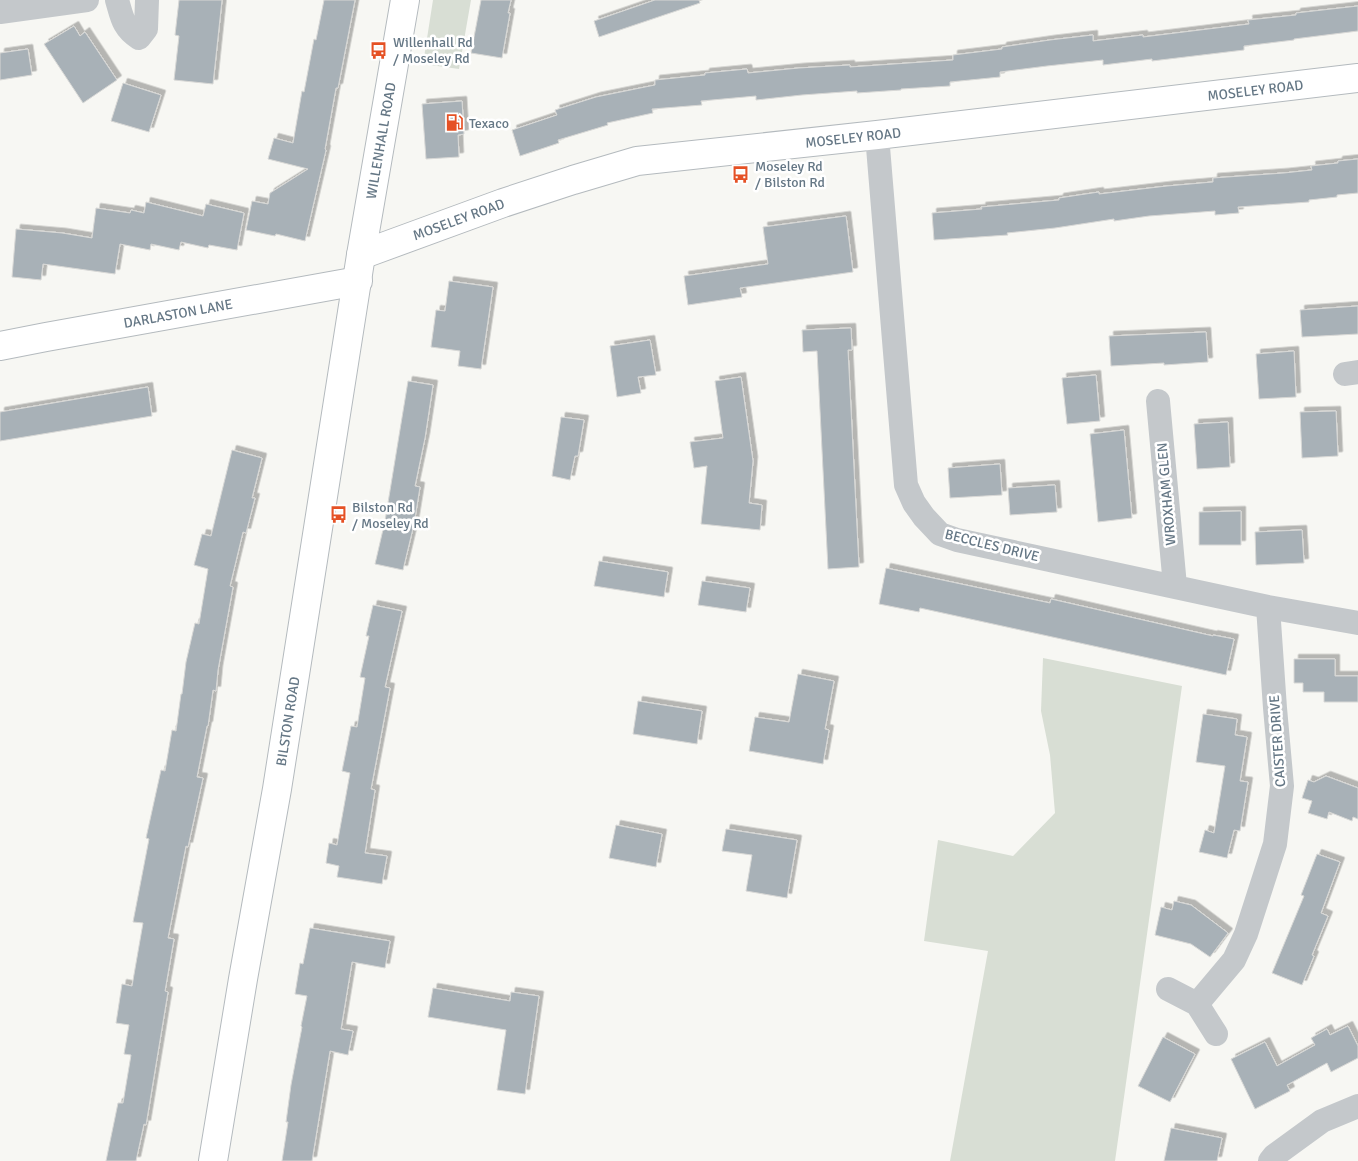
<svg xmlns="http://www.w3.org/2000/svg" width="1358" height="1161" viewBox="0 0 1358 1161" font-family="Signika,sans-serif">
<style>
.green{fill:#d8ded4}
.building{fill:#a8b1b7;stroke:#d8d8d6;filter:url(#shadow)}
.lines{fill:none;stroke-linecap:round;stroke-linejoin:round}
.secondary-casing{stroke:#b4babe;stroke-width:30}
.street{stroke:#c4c8cb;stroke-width:24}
.secondary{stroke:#fff;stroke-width:28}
.labels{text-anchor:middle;stroke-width:5;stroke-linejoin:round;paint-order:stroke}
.poi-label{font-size:14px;fill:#657785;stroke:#fff;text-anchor:start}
.street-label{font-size:14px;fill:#657785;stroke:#fff}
</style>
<defs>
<filter id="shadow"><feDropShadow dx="4.5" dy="-4.5" stdDeviation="0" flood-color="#0004"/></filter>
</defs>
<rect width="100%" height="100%" fill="#f7f7f3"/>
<path class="green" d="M 433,0 L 471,0 L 459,69 L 423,64 Z
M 1043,658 L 1182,686 L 1115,1161 L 950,1161 L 988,951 L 924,941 L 938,840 L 1013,856 L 1055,813 L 1050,755 L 1041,711 Z"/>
<path class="building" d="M 179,0 L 222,0 L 213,84 L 174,80 L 179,36 L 175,35 Z
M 324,0 L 355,0 L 338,88 L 336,88 L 325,149 L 326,150 L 305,241 L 276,234 L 275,236 L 246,230 L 252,201 L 268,204 L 270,193 L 308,169 L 268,159 L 274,138 L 293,143 L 302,91 L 304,92 L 314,39 L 316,40 Z
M 481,0 L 511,0 L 508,13 L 510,13 L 502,58 L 471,53 Z
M 655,0 L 699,0 L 700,3 L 599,37 L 594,21 Z
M 1358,6 L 1358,31 L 1294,39 L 1294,40 L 1244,46 L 1244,50 L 1152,61 L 1152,59 L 1103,65 L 1103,60 L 1047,66 L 1000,72 L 1000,77 L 950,82 L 950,86 L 901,89 L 901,90 L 857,93 L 857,91 L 802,95 L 756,100 L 756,96 L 701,101 L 702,105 L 652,109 L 653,113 L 607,123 L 608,125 L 558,140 L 559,143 L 520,156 L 512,130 L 557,115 L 555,110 L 596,97 L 655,85 L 655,80 L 705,75 L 705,73 L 747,69 L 748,73 L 799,68 L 850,65 L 850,67 L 953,60 L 953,55 L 1002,49 L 1002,47 L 1050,40 L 1093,35 L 1093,41 L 1143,35 L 1143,37 L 1249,24 L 1248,20 L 1296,15 L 1296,13 Z
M 74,26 L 80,36 L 85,32 L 117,80 L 83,103 L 44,44 Z
M 28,49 L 32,75 L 0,80 L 0,53 Z
M 123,83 L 161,95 L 149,132 L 111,121 Z
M 462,101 L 464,134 L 458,135 L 459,157 L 426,159 L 422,104 Z
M 1358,159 L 1358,193 L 1337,195 L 1337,197 L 1309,200 L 1309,202 L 1238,207 L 1239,213 L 1215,215 L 1215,211 L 1149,216 L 1114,221 L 1114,219 L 1055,228 L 1007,233 L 1008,235 L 934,240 L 932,213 L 982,209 L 981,207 L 1059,200 L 1059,198 L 1099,192 L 1099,194 L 1167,186 L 1213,182 L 1213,178 L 1284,173 L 1312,170 L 1311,166 L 1338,163 L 1338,161 Z
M 146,202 L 203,216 L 206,204 L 244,213 L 237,250 L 209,245 L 208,248 L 181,242 L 179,250 L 151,244 L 150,250 L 120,244 L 115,274 L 43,264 L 41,280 L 12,277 L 16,229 L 62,233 L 92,238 L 96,208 L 130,213 L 131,210 L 144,213 Z
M 846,216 L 853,272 L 740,288 L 742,297 L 688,305 L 684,276 L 768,264 L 763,227 Z
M 449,281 L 493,287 L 481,369 L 458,366 L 460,351 L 431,347 L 436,310 L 445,311 Z
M 1358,306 L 1358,334 L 1302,337 L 1300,310 Z
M 851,328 L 852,350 L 848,350 L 859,567 L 828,569 L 817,351 L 803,352 L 802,330 Z
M 1206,332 L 1208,362 L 1164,365 L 1164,363 L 1111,366 L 1109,336 Z
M 650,340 L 656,375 L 638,377 L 641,393 L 617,397 L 610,346 Z
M 1294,351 L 1296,397 L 1259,399 L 1256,354 Z
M 1096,375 L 1100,421 L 1067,424 L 1062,378 Z
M 741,377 L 753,461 L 749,503 L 762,505 L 760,530 L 701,524 L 707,466 L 694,468 L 690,442 L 723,438 L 715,381 Z
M 408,381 L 433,385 L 425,438 L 415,486 L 420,487 L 414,524 L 403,570 L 375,564 L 385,521 Z
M 148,387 L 152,416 L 0,441 L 0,412 Z
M 1336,411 L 1338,456 L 1302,458 L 1300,412 Z
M 561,417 L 584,420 L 578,456 L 575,456 L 570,480 L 552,476 Z
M 1228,422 L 1230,467 L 1197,469 L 1194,424 Z
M 1124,430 L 1132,518 L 1098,522 L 1090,434 Z
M 232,450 L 262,458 L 252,498 L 255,498 L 246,533 L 243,532 L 230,586 L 233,587 L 218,670 L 216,691 L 213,690 L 208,726 L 207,726 L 197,777 L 203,778 L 188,847 L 186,846 L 168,938 L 174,939 L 165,991 L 168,992 L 146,1125 L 144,1124 L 136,1161 L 106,1161 L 118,1103 L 123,1103 L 131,1055 L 124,1054 L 129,1025 L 116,1023 L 122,984 L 132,986 L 143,923 L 133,922 L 149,839 L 146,838 L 161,770 L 165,771 L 172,730 L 176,731 L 181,694 L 182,694 L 186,662 L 195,623 L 199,624 L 208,569 L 194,565 L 202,534 L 211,536 Z
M 1000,464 L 1002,495 L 950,498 L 948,468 Z
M 1055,485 L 1057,512 L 1010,515 L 1008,488 Z
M 1241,511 L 1241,545 L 1199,545 L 1199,512 Z
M 1302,530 L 1304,563 L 1256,565 L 1255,532 Z
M 599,561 L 668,572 L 664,597 L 594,586 Z
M 886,568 L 1050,603 L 1051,599 L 1213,636 L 1213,635 L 1234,639 L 1226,675 L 920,608 L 919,612 L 879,604 Z
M 702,581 L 750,588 L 746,612 L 698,605 Z
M 373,605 L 402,611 L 385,687 L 390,688 L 371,789 L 375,790 L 365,853 L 387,856 L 382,884 L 337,877 L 339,866 L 326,863 L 329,843 L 337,845 L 350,773 L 342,771 L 351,726 L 357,727 L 365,678 L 360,677 L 369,636 L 366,636 Z
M 1294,659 L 1335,659 L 1335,676 L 1358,676 L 1358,702 L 1324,702 L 1324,692 L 1303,692 L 1303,683 L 1294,683 Z
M 798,674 L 834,681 L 825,729 L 829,730 L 823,764 L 749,751 L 755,717 L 789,722 Z
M 638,701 L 702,711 L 697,744 L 633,734 Z
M 1203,714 L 1237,719 L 1235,735 L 1247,737 L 1240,781 L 1248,782 L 1240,831 L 1234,830 L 1227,858 L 1199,852 L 1205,830 L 1214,833 L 1225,766 L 1196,762 Z
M 1326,776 L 1358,788 L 1358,819 L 1353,817 L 1352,821 L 1329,812 L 1327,819 L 1308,813 L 1312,801 L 1302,798 L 1308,780 L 1314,782 Z
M 616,825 L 662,834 L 656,867 L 609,858 Z
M 726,829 L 797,840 L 787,898 L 746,891 L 752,855 L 722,851 Z
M 1317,854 L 1340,862 L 1321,913 L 1328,916 L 1312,955 L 1314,956 L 1302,985 L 1272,973 L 1304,896 L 1301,895 Z
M 1174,901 L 1191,905 L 1228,933 L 1210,957 L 1191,944 L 1155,935 L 1161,907 L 1172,910 Z
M 310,928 L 390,941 L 385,968 L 352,962 L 341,1029 L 353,1031 L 348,1055 L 330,1051 L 312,1161 L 282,1161 L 288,1122 L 286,1122 L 291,1085 L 302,1027 L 301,1026 L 307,996 L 295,994 L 300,963 L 303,964 Z
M 433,988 L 510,1001 L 511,992 L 539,996 L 525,1094 L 497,1090 L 506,1030 L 428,1017 Z
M 1348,1026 L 1358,1046 L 1358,1058 L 1331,1072 L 1327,1063 L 1287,1085 L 1290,1091 L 1255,1109 L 1231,1059 L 1265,1042 L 1277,1066 L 1315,1045 L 1311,1038 L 1327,1029 L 1330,1035 Z
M 1163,1037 L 1195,1054 L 1170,1102 L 1138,1086 Z
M 1171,1128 L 1222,1138 L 1217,1161 L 1164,1161 Z"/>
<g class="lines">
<defs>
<g id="secondary">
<path id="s1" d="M 361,255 L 503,203 L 573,180 L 637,161 L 877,135 L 1358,78"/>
<path id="s2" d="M 0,346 L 46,337 L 358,281"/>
<path id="s3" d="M 213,1161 L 243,979 L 277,789 L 361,255 L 405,0"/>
</g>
</defs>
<use href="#secondary" class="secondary-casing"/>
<path class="street" d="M 117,0 C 122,17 123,28 139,38 L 146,29 L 147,0
M 0,12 L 87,0
M 877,135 L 906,485 L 914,503 L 924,517 L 940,534 L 957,540 L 1268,607 L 1358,623
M 1345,374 L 1358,372
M 1158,401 L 1175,586
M 1168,989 L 1197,1004 L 1216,1034
M 1197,1004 L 1234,960 L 1246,934 L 1275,844 L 1282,786 L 1275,708 L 1268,607
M 1270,1161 L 1274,1156 L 1322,1121 L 1358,1106"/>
<use href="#secondary" class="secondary"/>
</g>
<defs>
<symbol id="bus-bare" viewBox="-9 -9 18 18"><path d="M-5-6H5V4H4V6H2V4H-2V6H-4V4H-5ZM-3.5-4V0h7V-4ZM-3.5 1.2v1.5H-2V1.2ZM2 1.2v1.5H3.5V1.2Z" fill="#e55125" stroke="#fff" stroke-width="2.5" paint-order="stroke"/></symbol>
<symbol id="fuel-bare" viewBox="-9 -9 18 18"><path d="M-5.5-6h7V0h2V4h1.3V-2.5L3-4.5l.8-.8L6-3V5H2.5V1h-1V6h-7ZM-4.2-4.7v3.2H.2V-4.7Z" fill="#e55125" stroke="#fff" stroke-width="2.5" paint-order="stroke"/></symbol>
</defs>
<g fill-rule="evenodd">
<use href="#bus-bare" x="366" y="38" width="25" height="25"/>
<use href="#fuel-bare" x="442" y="110" width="25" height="25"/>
<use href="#bus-bare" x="728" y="162" width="25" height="25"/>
<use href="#bus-bare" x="326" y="502" width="25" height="25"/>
</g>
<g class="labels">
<g class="poi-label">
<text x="393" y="47">Willenhall Rd<tspan x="393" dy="16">/ Moseley Rd</tspan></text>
<text x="469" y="128">Texaco</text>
<text x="755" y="171">Moseley Rd<tspan x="755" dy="16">/ Bilston Rd</tspan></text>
<text x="352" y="512">Bilston Rd<tspan x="352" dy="16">/ Moseley Rd</tspan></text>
</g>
<g class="street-label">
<text dy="5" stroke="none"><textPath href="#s1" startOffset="914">MOSELEY ROAD</textPath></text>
<text dy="5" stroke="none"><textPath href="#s1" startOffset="509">MOSELEY ROAD</textPath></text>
<text dy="5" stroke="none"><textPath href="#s3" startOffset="1034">WILLENHALL ROAD</textPath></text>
<text dy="5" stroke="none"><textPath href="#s1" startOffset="104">MOSELEY ROAD</textPath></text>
<text dy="5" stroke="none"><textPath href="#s2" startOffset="181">DARLASTON LANE</textPath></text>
<text transform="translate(1166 494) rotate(-95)" y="5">WROXHAM GLEN</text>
<text transform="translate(992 545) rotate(14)" y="5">BECCLES DRIVE</text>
<text dy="5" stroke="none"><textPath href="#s3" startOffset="446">BILSTON ROAD</textPath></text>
<text transform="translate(1277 741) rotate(-94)" y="5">CAISTER DRIVE</text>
</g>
</g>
</svg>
